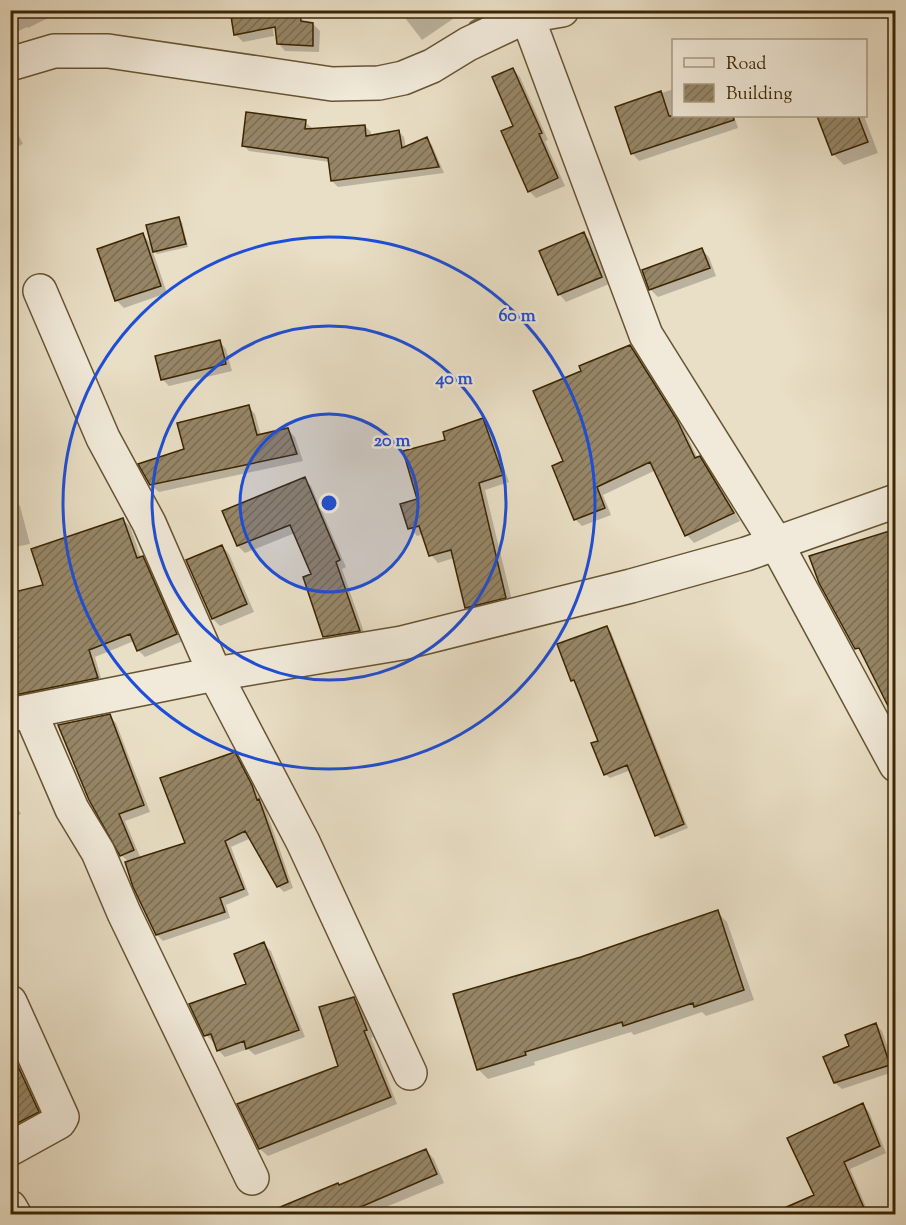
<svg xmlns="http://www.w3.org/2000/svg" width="906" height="1225" viewBox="0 0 906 1225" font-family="'Sorts Mill Goudy',serif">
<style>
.shadow{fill:#0003}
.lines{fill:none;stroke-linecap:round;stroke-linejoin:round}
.stream{stroke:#806f4f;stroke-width:9}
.building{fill:url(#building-hatch);stroke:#3c2501;stroke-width:1.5}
.minor-casing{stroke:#675432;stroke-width:36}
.minor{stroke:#f1eada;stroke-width:33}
.ring{fill:none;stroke:#1d4ed8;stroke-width:3}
.centre{fill:#1d4ed8;stroke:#f1eada;stroke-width:3}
.ring-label{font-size:18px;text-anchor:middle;font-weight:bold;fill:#1d4ed8;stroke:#f1eada;stroke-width:5;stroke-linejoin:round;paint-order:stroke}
</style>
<defs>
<pattern id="building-hatch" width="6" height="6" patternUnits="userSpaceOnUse" patternTransform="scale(1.5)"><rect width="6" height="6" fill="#968667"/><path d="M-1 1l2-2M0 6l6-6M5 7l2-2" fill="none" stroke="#7c6d52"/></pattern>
</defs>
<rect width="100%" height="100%" fill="#e9dfc6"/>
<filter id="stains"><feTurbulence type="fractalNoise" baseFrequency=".00333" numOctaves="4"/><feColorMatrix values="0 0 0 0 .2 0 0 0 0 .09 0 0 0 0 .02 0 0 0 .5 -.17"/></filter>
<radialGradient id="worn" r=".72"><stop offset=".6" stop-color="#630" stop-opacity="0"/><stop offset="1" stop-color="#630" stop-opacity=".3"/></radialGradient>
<path class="shadow" d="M 10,10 L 64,10 L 28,28 L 27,27 L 10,35 Z
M 269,10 L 274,36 L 243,42 L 235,34 Z
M 399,10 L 466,10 L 422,40 Z
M 313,24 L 320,31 L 319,52 L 285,51 L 278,43 Z
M 513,69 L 520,77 L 548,140 L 545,141 L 565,186 L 536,198 L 529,191 L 515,127 Z
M 674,89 L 674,116 L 734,116 L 738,128 L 639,161 L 632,153 L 616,108 Z
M 819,116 L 864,116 L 878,153 L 844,165 L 833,154 Z
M 10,119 L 23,144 L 10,150 Z
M 305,122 L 312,128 L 311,130 L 365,126 L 371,132 L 371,136 L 398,131 L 404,137 L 406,148 L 426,139 L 432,145 L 444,173 L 338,187 L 332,181 L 330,162 L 249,151 L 243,145 Z
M 179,219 L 182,222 L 188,247 L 157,254 L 152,249 L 167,293 L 124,308 L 116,300 L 143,235 L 152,245 Z
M 584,234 L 591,241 L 609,284 L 566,302 L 559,294 Z
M 702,250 L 709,257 L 716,276 L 658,297 L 651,290 L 644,270 Z
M 219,341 L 226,349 L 232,371 L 169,386 L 162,379 Z
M 630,346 L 637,354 L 684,429 L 698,459 L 707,465 L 740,521 L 694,543 L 687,535 L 656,470 L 603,495 L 611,515 L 582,526 L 575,519 L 565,462 L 583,372 Z
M 248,406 L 255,414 L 261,436 L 288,430 L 295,437 L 303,461 L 159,492 L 151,485 L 186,450 Z
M 482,420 L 489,427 L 509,482 L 485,490 L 513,605 L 474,615 L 466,607 L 454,558 L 438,563 L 431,555 L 423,534 L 417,536 L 410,528 L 419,500 L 447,441 Z
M 304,479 L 311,486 L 346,567 L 342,569 L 366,638 L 332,643 L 324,636 L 313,575 L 295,533 L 245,553 L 238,546 Z
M 13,499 L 20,506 L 30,544 L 10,548 L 10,500 Z
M 123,520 L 130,526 L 141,558 L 149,564 L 183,641 L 145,657 L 138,650 L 134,641 L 95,657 L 103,685 L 10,705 L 10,595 L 45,586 Z
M 222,546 L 229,554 L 254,612 L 220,626 L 213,619 L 188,561 Z
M 607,627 L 611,632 L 688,828 L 661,839 L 656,835 L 631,770 L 610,778 L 605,774 L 600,742 L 577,684 L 572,680 Z
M 109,716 L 116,723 L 150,812 L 125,821 L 141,859 L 187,844 L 235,754 L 241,761 L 262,804 L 265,807 L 293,888 L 284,892 L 278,886 L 251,838 L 231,847 L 249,895 L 226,905 L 230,918 L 163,941 L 157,935 L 129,862 L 121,855 Z
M 10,796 L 21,814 L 10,818 Z
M 717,912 L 727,922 L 754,1000 L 706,1016 L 702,1012 L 634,1035 L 631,1032 L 534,1062 L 535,1065 L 488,1079 L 478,1069 L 582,958 Z
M 264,944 L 271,951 L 305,1037 L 255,1055 L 248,1049 L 225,1057 L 218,1050 L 215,1041 L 213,1042 L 206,1035 L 248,984 Z
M 354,998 L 361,1006 L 373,1037 L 371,1038 L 397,1104 L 268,1156 L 260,1149 L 239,1105 L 340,1067 Z
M 875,1024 L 882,1031 L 896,1071 L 842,1089 L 835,1083 L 825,1058 L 851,1047 Z
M 10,1048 L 15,1052 L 45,1119 L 10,1137 Z
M 863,1105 L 869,1112 L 886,1153 L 850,1169 L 869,1214 L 792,1214 L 816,1195 Z
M 426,1150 L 434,1159 L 444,1183 L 369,1214 L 269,1214 Z"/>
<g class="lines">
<path class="stream" d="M 473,25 L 488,16 L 501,12"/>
</g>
<path class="building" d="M 230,10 L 300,10 L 301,21 L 313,23 L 313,46 L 277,44 L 275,27 L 234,35 Z
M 513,68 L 542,133 L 539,134 L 558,178 L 528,192 L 501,131 L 513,126 L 492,77 Z
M 661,91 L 669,116 L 733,116 L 734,120 L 631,154 L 615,107 Z
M 246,112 L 306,120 L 305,129 L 365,125 L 366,136 L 399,130 L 402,148 L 427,137 L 439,167 L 331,181 L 328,158 L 242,146 Z
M 817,116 L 858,116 L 868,142 L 832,155 Z
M 179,217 L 186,244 L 153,252 L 146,225 Z
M 584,232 L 602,277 L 558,295 L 539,251 Z
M 143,233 L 161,286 L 115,301 L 97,249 Z
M 702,248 L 710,268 L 649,290 L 642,270 Z
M 220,340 L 226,364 L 161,380 L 155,356 Z
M 630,345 L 677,420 L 695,458 L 700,456 L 734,513 L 685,536 L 650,462 L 597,487 L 605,508 L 574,520 L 552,466 L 563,461 L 533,391 L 581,371 L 579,366 Z
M 249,405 L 257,435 L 288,428 L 297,454 L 150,485 L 138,464 L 184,449 L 177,423 Z
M 483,418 L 503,475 L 479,483 L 506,598 L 465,608 L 451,550 L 429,556 L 419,526 L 408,529 L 400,504 L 417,499 L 403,451 L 445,440 L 443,432 Z
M 305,477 L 340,560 L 336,562 L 360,631 L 323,637 L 303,577 L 311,574 L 290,525 L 237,546 L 222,511 Z
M 123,518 L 137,558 L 143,556 L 177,634 L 137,651 L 130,634 L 89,650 L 98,678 L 10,696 L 10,593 L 43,585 L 31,549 Z
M 896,529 L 896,722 L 859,648 L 855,649 L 819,583 L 809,556 Z
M 222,545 L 247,604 L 212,619 L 186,560 Z
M 607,626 L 684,824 L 655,836 L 627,765 L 604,775 L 591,743 L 598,741 L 574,680 L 571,681 L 557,644 Z
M 110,714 L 144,805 L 119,814 L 134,850 L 120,856 L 89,800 L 58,725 Z
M 235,752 L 252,785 L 257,800 L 259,799 L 288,882 L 277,887 L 245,831 L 225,841 L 244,889 L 220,898 L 225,912 L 156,935 L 133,887 L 125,862 L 185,843 L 160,778 Z
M 718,910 L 744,990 L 694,1007 L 693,1003 L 623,1026 L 622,1022 L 525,1052 L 526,1055 L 477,1070 L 453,994 L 581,957 Z
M 264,942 L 299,1030 L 246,1049 L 244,1041 L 217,1051 L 211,1034 L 204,1036 L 189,1004 L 246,984 L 234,954 Z
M 354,997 L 367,1030 L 364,1031 L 391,1097 L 259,1149 L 237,1104 L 338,1066 L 319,1007 Z
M 876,1023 L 890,1065 L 834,1083 L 823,1057 L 849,1046 L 845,1035 Z
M 10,1049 L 39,1112 L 10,1127 Z
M 863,1103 L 880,1146 L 844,1162 L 867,1215 L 768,1215 L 814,1195 L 787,1138 Z
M 426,1149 L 437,1174 L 342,1215 L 261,1215 L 338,1183 L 339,1185 Z"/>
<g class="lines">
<defs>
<path id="minor" d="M 527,16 L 646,335 L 776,543 L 896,765
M 10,64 L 54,51 L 108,51 L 332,84 L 379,83 L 403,78 L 432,66 L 468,44 L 527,16 L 562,10
M 40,291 L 103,438 L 149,523 L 215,674 L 303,842 L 410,1073
M 30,712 L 72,809 L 98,852 L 124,913 L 252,1178
M 10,715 L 215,674 L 402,643 L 631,586 L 746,554 L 896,501
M 10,1002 L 62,1117 L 59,1122 L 10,1149
M 10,1207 L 14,1214"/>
</defs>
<use href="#minor" class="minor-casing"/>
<use href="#minor" class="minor"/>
</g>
<circle cx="329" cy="503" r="89" fill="#1d4ed8" fill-opacity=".12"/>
<g class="ring">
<circle cx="329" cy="503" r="89"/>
<circle cx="329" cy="503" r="177"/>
<circle cx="329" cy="503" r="266"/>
</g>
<circle cx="329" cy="503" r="9" class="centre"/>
<g class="ring-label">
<text x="517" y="321">60 m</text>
<text x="454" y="384">40 m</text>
<text x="392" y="446">20 m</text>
</g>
<rect width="906" height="1225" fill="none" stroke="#e9dfc6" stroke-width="36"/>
<rect x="12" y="12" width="882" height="1201" fill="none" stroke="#3c2501" stroke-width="3"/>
<rect x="18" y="18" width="870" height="1189" fill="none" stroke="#3c2501" stroke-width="1.5"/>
<rect x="672" y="39" width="195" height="78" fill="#f1eada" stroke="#a99b83" stroke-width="1.5"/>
<rect x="684" y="58" width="30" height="9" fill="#f1eada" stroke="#a99b83" stroke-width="1.5"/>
<text x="726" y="69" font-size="18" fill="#3c2501">Road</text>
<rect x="684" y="84" width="30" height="18" fill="url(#building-hatch)" stroke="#a99b83" stroke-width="1.5"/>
<text x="726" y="99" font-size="18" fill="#3c2501">Building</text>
<rect width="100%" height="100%" filter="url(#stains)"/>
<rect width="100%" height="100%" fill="url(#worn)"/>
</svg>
